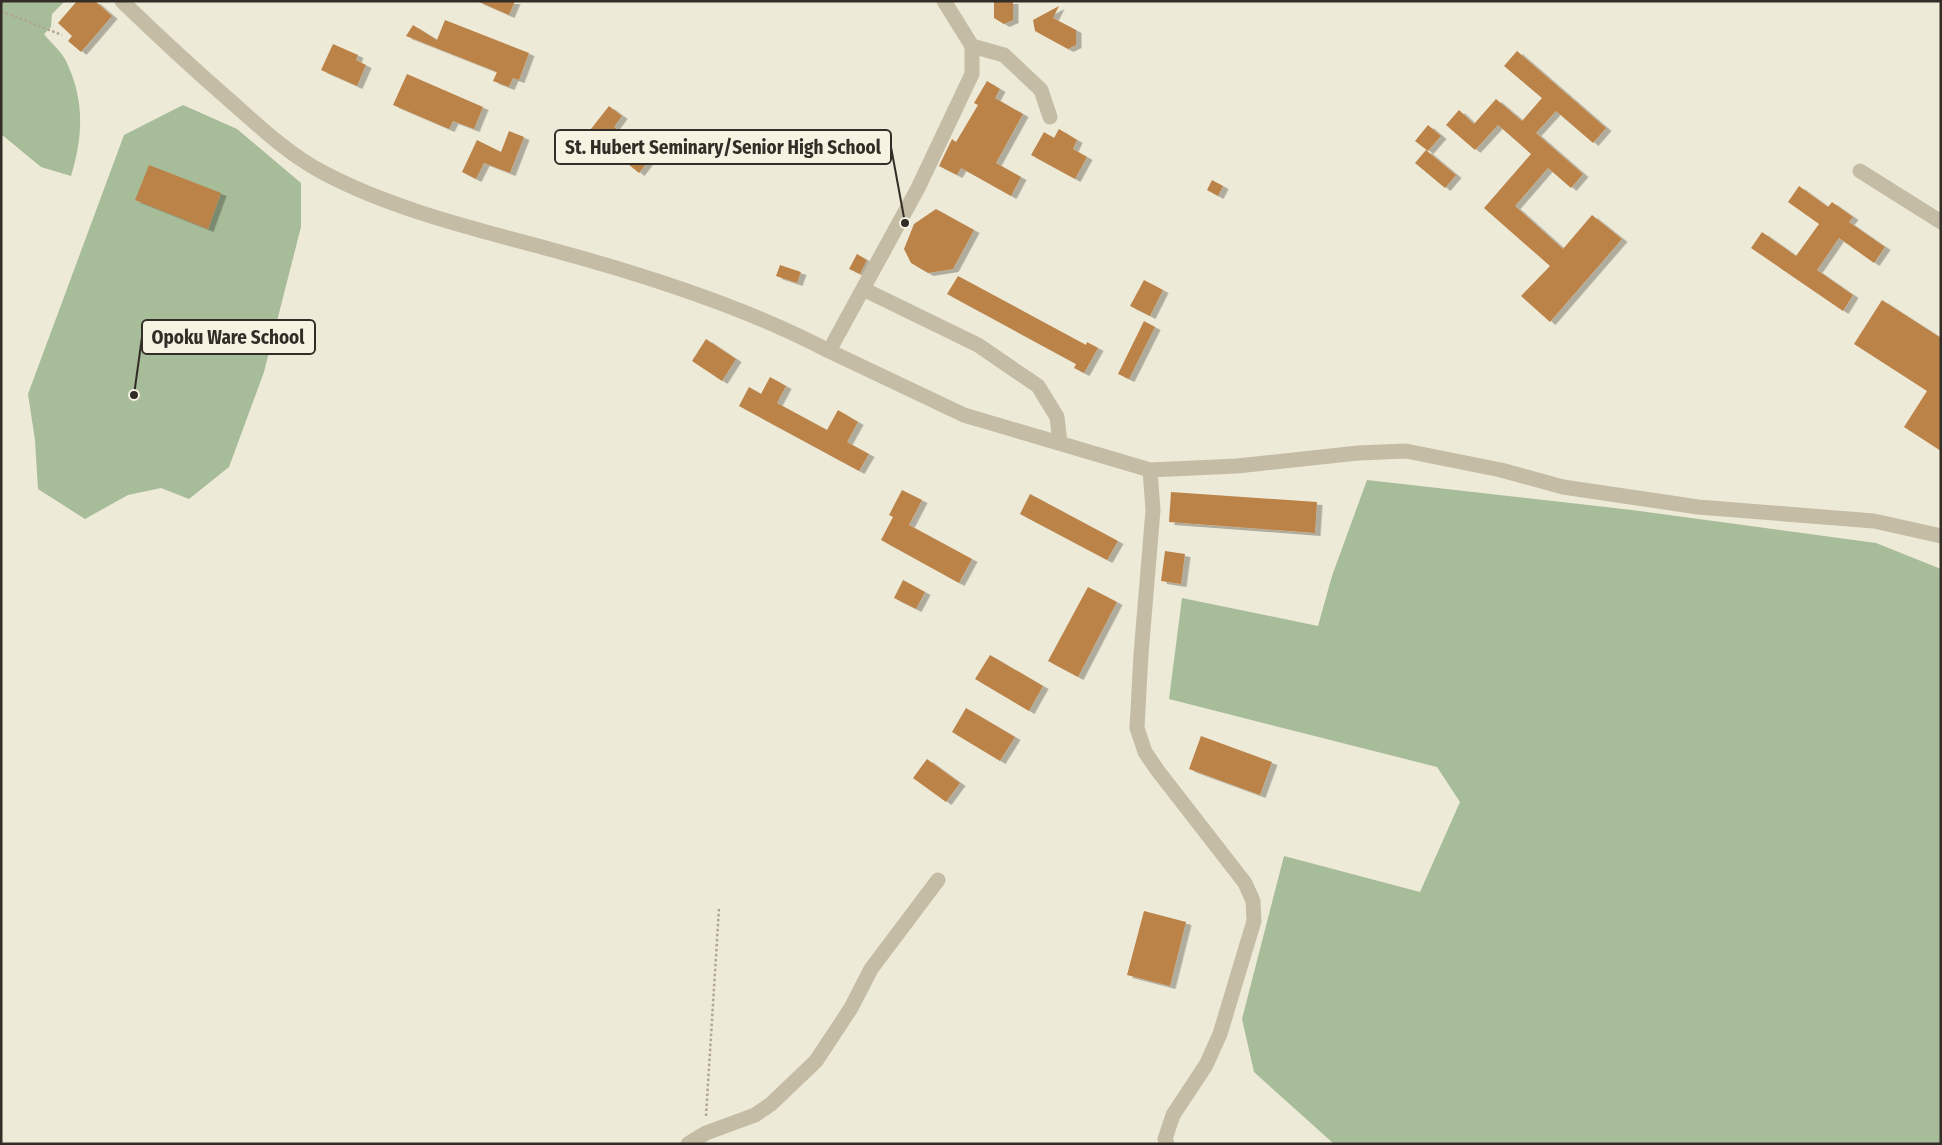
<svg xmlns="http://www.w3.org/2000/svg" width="1942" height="1145" viewBox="0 0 1942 1145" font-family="'Fira Sans Condensed',sans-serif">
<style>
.green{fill:#a7bc99}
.building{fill:#bc8348;filter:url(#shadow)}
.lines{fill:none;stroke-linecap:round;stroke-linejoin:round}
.path{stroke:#b1a690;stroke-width:2.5;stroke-dasharray:2.5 2.5;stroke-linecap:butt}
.minor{stroke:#c5bca5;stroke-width:15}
.leader{fill:none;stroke:#322d26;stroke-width:2}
.callout-dot{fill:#322d26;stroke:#f7f3e3;stroke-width:2}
.callout{fill:#f7f3e3;stroke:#322d26;stroke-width:2}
.callout-label{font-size:19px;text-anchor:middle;font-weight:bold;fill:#322d26}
</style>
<defs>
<filter id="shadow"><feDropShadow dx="5.5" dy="3" stdDeviation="0" flood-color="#0004"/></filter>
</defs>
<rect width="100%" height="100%" fill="#eeead8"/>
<path class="green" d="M 1,1 L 65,1 L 52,14 L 51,27 L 44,34 C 51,43 62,52 66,61 C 85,100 83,136 71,176 L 41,167 L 1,134 Z
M 183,105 L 237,129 L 301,183 L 301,227 L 264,372 L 229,467 L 189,499 L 161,488 L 128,495 L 85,519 L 38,489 L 35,440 L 28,394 L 124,135 Z
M 1367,480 L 1632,510 L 1876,543 L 1941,569 L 1941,1144 L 1334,1144 L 1254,1072 L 1242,1019 L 1284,856 L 1420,892 L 1460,802 L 1437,767 L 1169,699 L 1182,598 L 1318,626 L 1332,576 Z"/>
<path class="building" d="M 77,1 L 95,1 L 112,16 L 81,52 L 68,41 L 72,36 L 58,23 Z
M 477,1 L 515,1 L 509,15 Z
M 994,1 L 1013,1 L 1013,20 L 1004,24 L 994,18 Z
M 1059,6 L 1053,18 L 1076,30 L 1076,45 L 1068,49 L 1035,31 L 1033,20 Z
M 445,20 L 529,53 L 519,80 L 513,78 L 509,87 L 493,81 L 497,72 L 406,36 L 413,25 L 437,40 Z
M 333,44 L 358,55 L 356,60 L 366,65 L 357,86 L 321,70 Z
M 1517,51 L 1606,128 L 1593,143 L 1556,111 L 1536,133 L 1583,174 L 1571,188 L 1548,168 L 1515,206 L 1563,249 L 1592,215 L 1622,239 L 1550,322 L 1521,296 L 1550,266 L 1484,208 L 1531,154 L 1498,125 L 1475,150 L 1446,125 L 1459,110 L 1474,124 L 1496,99 L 1522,121 L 1542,98 L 1504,66 Z
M 407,74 L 483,107 L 474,129 L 453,121 L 449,129 L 393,105 Z
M 987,81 L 1000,89 L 995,98 L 1023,114 L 996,163 L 1021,177 L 1011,196 L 961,168 L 957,175 L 939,166 L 952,139 L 956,142 L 978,105 L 974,103 Z
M 609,106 L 622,116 L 614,127 L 640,147 L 647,138 L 659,147 L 639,173 L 628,164 L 631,160 L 604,139 L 600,144 L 587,134 Z
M 1428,125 L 1441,136 L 1428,151 L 1415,141 Z
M 1059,129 L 1077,140 L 1073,149 L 1087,157 L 1075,179 L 1031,155 L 1044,132 L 1054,138 Z
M 509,131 L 524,137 L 510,173 L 484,163 L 476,179 L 462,172 L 477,140 L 501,152 Z
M 1426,150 L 1456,175 L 1445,188 L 1415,163 Z
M 149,165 L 221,193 L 208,229 L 135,200 Z
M 1212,180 L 1223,186 L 1218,196 L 1207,190 Z
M 1799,186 L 1828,207 L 1832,202 L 1853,217 L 1849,222 L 1885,247 L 1874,263 L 1839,238 L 1817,270 L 1853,295 L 1843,311 L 1751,248 L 1762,232 L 1796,256 L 1819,224 L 1788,202 Z
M 936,209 L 974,230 L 953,269 L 928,273 L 911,263 L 904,249 L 914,224 Z
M 857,254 L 867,260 L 860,274 L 849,269 Z
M 780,265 L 801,272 L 797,283 L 776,276 Z
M 958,276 L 1086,345 L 1087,342 L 1098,348 L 1084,373 L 1074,368 L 1076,364 L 947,294 Z
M 1144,280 L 1163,290 L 1150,316 L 1130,306 Z
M 1882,300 L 1941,338 L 1941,451 L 1904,427 L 1927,391 L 1854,344 Z
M 1144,321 L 1155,327 L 1129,379 L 1118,374 Z
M 706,339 L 736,359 L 722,381 L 692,361 Z
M 770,377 L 786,386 L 777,403 L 827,430 L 838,410 L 858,422 L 847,442 L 869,454 L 859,471 L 739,406 L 749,387 L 761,394 Z
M 902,490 L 922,500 L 909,525 L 972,559 L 959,583 L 881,540 L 893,517 L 889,515 Z
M 1171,492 L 1317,502 L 1315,533 L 1169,522 Z
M 1030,494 L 1118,541 L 1107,560 L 1020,514 Z
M 1165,551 L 1185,554 L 1181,584 L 1161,581 Z
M 903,580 L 925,592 L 916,609 L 894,598 Z
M 1088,587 L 1117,602 L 1078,677 L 1048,661 Z
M 990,655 L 1043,686 L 1029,711 L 975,679 Z
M 966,708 L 1015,737 L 1000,761 L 952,732 Z
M 1201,736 L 1272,762 L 1260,795 L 1189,769 Z
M 927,759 L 960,783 L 946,802 L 913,778 Z
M 1144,911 L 1186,922 L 1170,986 L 1127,975 Z"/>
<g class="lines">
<path class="path" d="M 1,11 L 62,35
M 706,1116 L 719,908"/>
<path class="minor" d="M 122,1 C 159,37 196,71 235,105 C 263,130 290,155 324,173 C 392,209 475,229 549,249 C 642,274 744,306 829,351 L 918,188 L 972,74 L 972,46 L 944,1
M 972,46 L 1004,55 L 1041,90 L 1050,117
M 1860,171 L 1941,222
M 863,289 L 978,345 L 1038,386 L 1057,417 L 1060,443
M 829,351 L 964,415 L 1150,470 L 1153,510 L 1141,654 L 1137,728 L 1145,752 L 1158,771 L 1245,883 L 1253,901 L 1254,921 L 1220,1034 L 1206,1065 L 1173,1115 L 1165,1139 L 1167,1144
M 1150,470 L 1237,466 L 1358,453 L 1406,451 L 1501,470 L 1563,487 L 1698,507 L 1874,521 L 1941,536
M 688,1144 L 706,1133 L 755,1115 L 771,1104 L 816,1061 L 851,1008 L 871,969 L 938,880"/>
</g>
<path class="leader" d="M905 223L891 147M134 395L142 337"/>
<g class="callout-dot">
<circle cx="905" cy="223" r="5"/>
<circle cx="134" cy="395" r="5"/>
</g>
<g class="callout">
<rect x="555" y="130" width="336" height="34" rx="5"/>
<rect x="142" y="320" width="173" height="34" rx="5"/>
</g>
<g class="callout-label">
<text x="723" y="154">St. Hubert Seminary/Senior High School</text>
<text x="228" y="344">Opoku Ware School</text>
</g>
<rect width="1942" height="1145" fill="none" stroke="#322d26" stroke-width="5"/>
</svg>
